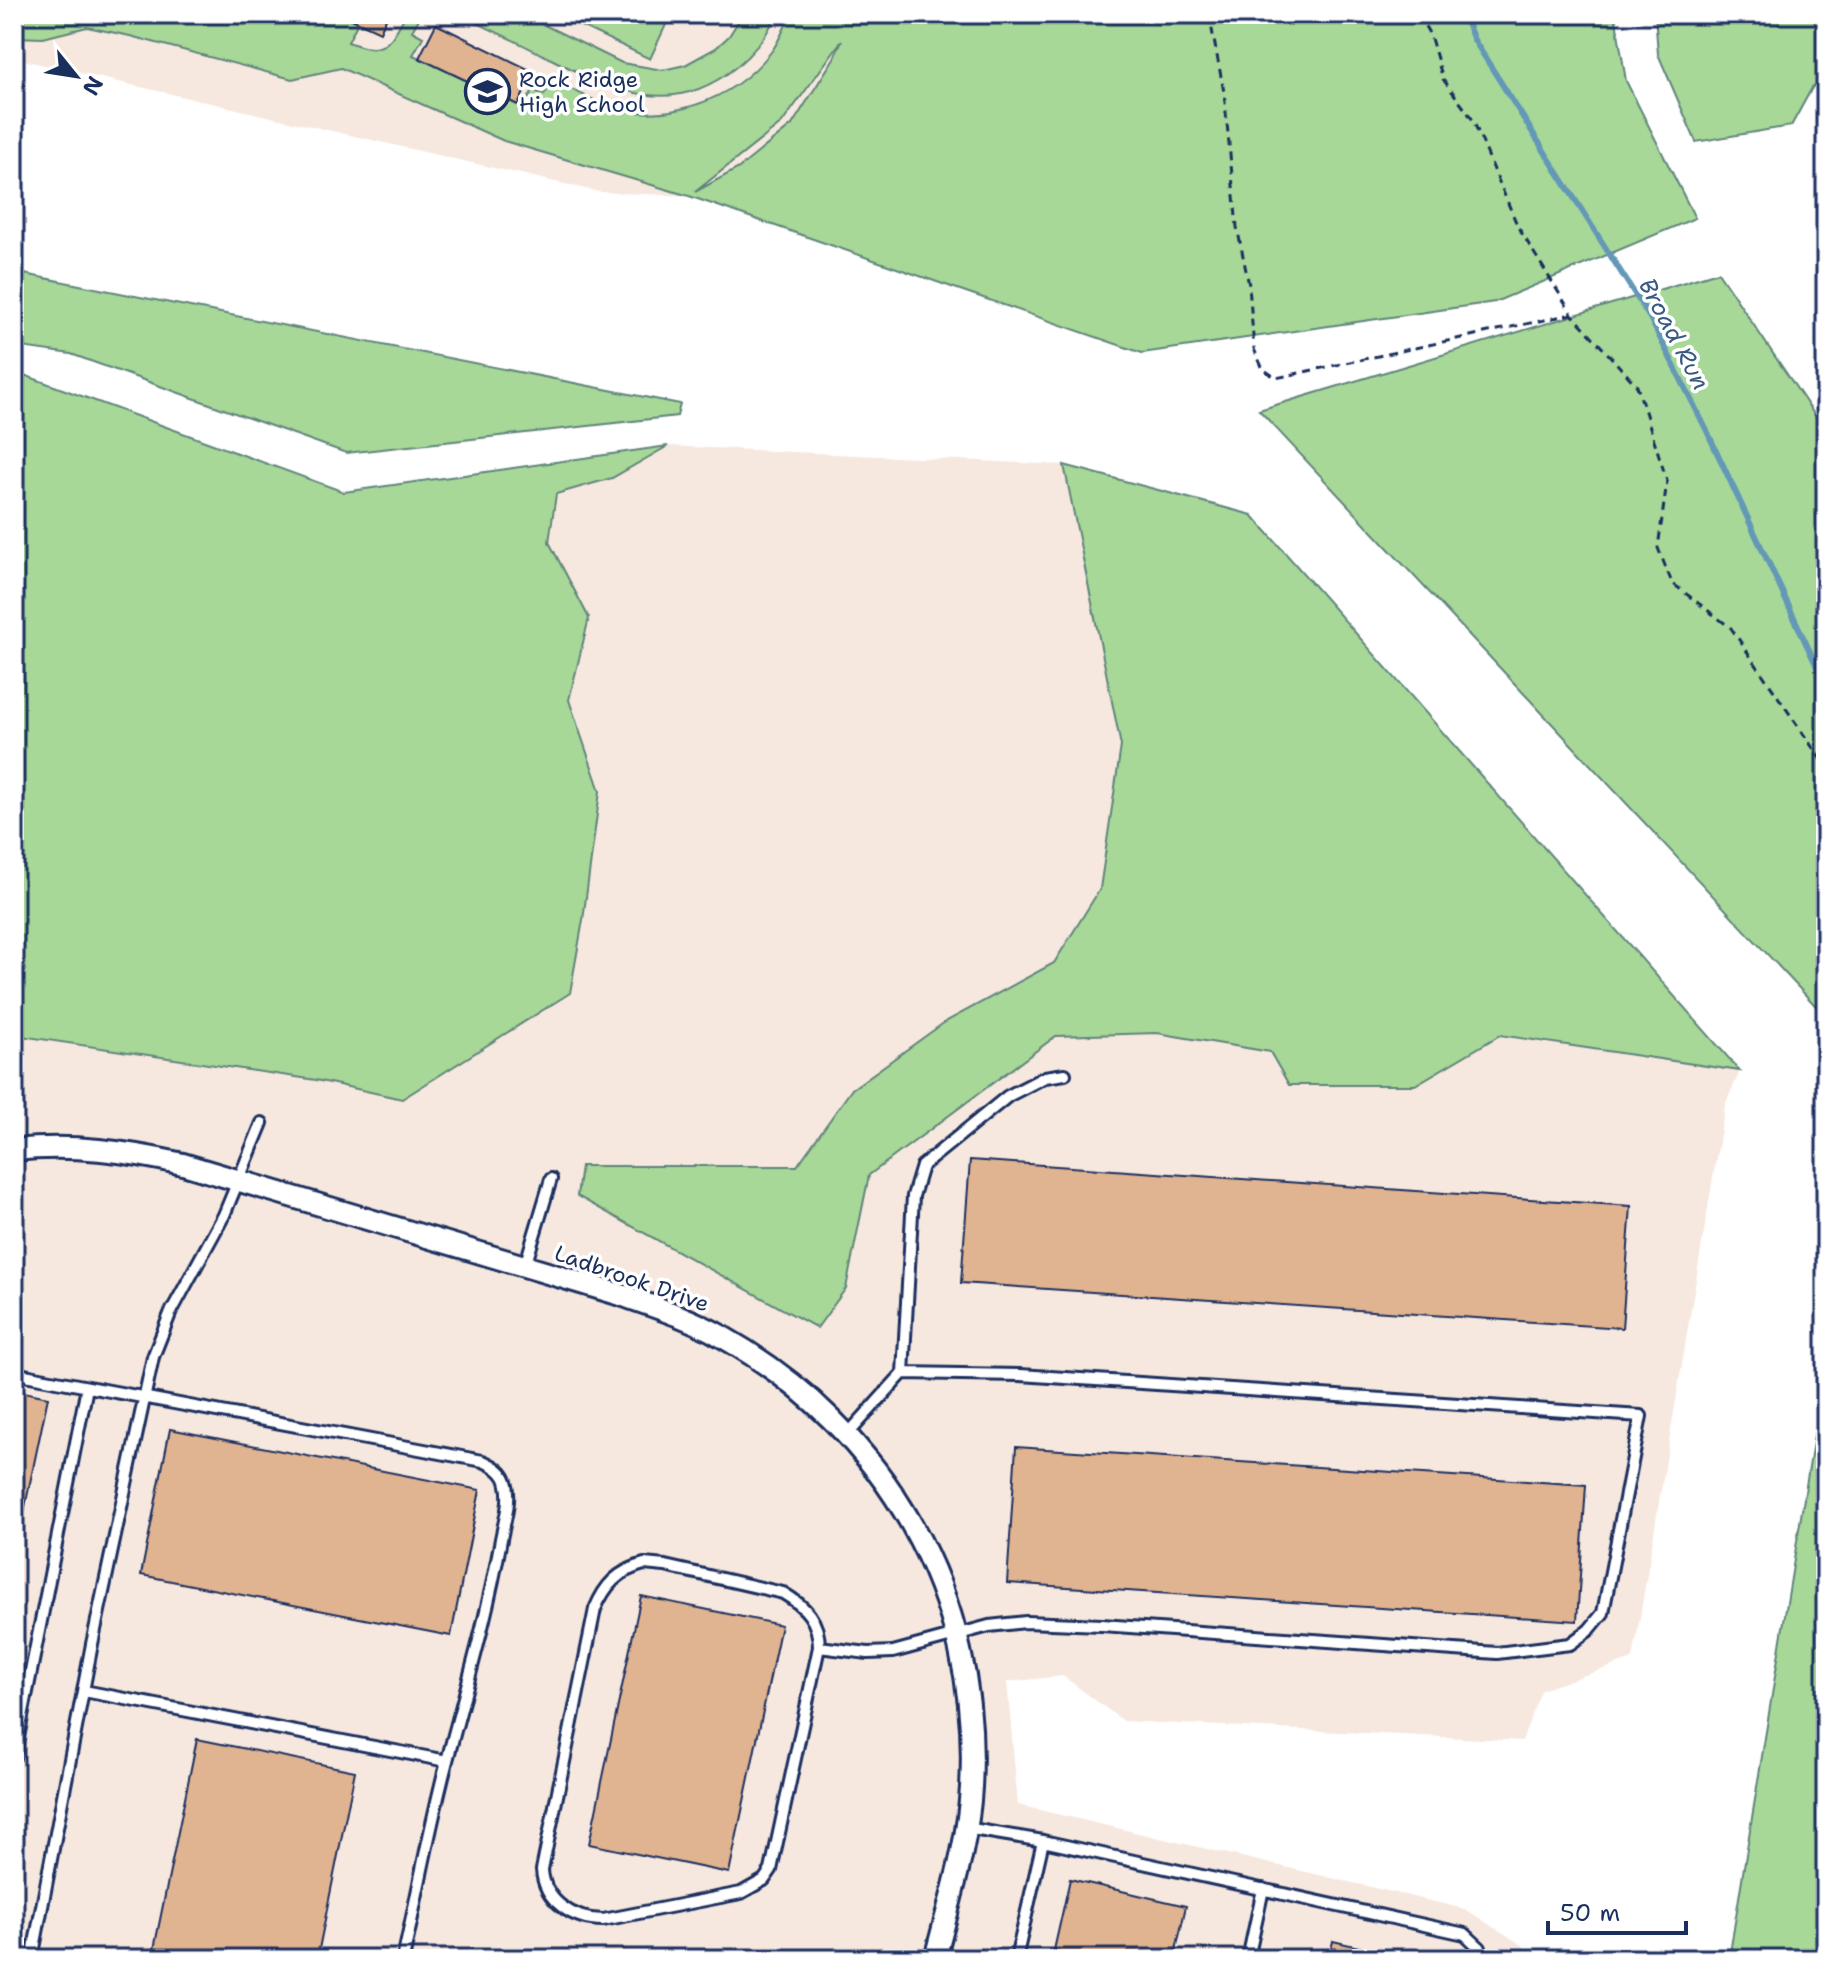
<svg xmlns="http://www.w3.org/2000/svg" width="1840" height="1973" viewBox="0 0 1840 1973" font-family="'Shantell Sans',sans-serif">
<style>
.built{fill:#f6e8de}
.green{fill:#a7d898;stroke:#61847b;stroke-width:2;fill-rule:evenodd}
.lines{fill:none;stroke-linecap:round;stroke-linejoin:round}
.stream{stroke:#6398b7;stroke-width:6}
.building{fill:#e1b491;stroke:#1b2f5e;stroke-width:2}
.lane-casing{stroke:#1b2f5e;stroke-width:16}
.street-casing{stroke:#1b2f5e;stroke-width:26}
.path{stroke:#1b2f5e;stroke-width:3;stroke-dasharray:8 6;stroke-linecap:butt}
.lane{stroke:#fff;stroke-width:10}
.street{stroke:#fff;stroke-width:20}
.labels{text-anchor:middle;stroke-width:7;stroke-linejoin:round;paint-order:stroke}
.poi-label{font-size:22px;fill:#1b2f5e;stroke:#fff;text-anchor:start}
.street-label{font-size:22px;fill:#1b2f5e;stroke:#fff}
.water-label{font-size:24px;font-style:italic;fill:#395b83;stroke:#fff}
</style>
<rect width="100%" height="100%" fill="#fff"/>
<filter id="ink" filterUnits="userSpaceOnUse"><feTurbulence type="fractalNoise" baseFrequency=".0125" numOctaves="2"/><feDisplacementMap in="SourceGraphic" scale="16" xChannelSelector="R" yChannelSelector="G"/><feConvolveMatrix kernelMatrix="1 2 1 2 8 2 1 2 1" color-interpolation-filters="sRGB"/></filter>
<g filter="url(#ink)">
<path class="built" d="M 14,14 L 857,14 L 834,58 L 792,125 L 739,168 L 689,196 L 599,192 L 14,58 Z
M 668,446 L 1064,465 L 1121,746 L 1100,889 L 1054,963 L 945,1022 L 852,1089 L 797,1166 L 581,1166 L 846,1288 L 869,1175 L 1056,1036 L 1157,1033 L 1271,1052 L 1289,1085 L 1415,1085 L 1500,1035 L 1740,1071 L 1725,1105 L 1633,1659 L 1541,1690 L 1522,1741 L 1123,1721 L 1063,1676 L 1007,1682 L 1018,1805 L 1465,1909 L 1524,1946 L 1521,1959 L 14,1959 L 14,1035 L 316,1080 L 402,1099 L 600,791 L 569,700 L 589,618 L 549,542 L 556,494 L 612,478 Z"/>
<path class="green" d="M 14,14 L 341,14 L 358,22 L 348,42 C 384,56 389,45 406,14 L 420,17 L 412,31 L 423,37 L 413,55 L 523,108 L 533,90 L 544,95 L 553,80 C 570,88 587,98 604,104 C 664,127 732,101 771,52 C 779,42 785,26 791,14 L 854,14 L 850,25 L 857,14 L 1615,14 L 1626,81 L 1695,218 L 1495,302 L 1142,353 L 689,196 L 504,141 L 341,68 L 292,79 L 130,36 L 87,27 L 43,38 L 14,37 ZM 842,40 L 834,58 L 792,125 L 739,168 L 695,192 L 782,123 Z
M 459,14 L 522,14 L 622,63 L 663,70 L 685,65 L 716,48 L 729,36 L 743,14 L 776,14 C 768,36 754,52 736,67 C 672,119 617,91 553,60 C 522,44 490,29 459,14 Z
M 556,14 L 671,14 L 650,59 Z
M 1655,14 L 1826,14 L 1826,89 L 1813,86 L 1791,126 L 1696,142 L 1658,54 Z
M 14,272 L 680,404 L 677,416 L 346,453 L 71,354 L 14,346 Z
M 1718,272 L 1826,432 L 1826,1017 L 1259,410 Z
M 14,375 L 27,376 L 344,492 L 668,446 L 612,478 L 556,494 L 549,542 L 589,618 L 569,700 L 600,791 L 583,920 L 570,993 L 402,1099 L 316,1080 L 14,1035 Z
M 1064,465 L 1252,515 L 1740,1071 L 1500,1035 L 1415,1085 L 1289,1085 L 1270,1052 L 1157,1033 L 1056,1036 L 869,1175 L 846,1288 L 817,1328 L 577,1196 L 581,1166 L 797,1166 L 852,1089 L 945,1022 L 1054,963 L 1100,889 L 1121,746 Z
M 1826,1363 L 1826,1959 L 1729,1959 Z"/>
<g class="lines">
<path class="stream" d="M 1463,14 L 1474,40 L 1650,318 L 1707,431 L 1826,686"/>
</g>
<path class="building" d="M 341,14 L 388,14 L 380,32 Z
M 436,24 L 534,72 L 518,105 L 419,58 Z
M 970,1160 L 1631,1206 L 1622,1328 L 961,1283 Z
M 14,1390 L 48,1397 L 21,1526 L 14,1525 Z
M 170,1429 L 480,1490 L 451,1636 L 141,1575 Z
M 1016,1447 L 1586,1485 L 1577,1621 L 1007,1583 Z
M 641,1596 L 781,1625 L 729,1873 L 589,1844 Z
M 197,1739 L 355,1771 L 317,1959 L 152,1959 Z
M 1070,1879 L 1186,1906 L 1174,1959 L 1052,1959 Z
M 1333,1941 L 1384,1953 L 1383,1959 L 1329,1959 Z"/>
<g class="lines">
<defs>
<path id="lane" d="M 525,1266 L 551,1179
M 14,1373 L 483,1461 C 494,1466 505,1472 507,1485 C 511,1502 504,1523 501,1539 C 488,1613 467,1685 448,1757 C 430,1824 418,1892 403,1959
M 848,1434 L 903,1373 L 913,1196 L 922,1166 L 1008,1096 L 1045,1077 L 1065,1074
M 644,1564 L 665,1566 L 783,1593 C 805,1606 819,1620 819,1647 L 771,1870 L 764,1880 L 741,1893 L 603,1920 C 573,1920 544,1901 542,1870 L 595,1609 C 605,1585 618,1571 644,1564 Z
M 819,1647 L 868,1653 L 893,1652 L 989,1626 L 1026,1622 L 1102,1625 L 1497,1653 L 1570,1644 L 1589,1630 L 1603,1613 L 1641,1416 L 1020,1375 L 903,1373
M 84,1691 L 447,1761
M 14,1758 L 87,1387
M 966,1828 L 1043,1841 L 1465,1934 L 1480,1948 L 1482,1959
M 14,1952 L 47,1959
M 32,1959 L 92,1644 L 153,1357 L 170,1314 L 224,1215 L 262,1123
M 1016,1959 L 1043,1841
M 1248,1959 L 1263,1889"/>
<path id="street" d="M 14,1150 C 72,1144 126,1151 183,1164 L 621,1295 C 655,1307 690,1318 721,1336 C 886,1429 982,1597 971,1787 C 968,1845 949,1903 935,1959"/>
</defs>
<use href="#lane" class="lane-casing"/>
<use href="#street" class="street-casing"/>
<path class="path" d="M 1209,14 L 1224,92 L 1237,227 L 1249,285 L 1254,349 L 1263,369 L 1276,378 L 1572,314
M 1418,14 L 1430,35 L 1443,79 L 1473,120 L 1518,227 L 1572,314 L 1637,386 L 1667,481 L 1658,548 L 1672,583 L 1731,628 L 1826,767"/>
<use href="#lane" class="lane"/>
<use href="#street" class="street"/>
</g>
</g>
<defs>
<symbol id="school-ring" viewBox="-11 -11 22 22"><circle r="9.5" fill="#fff" stroke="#1b2f5e" stroke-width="1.5"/><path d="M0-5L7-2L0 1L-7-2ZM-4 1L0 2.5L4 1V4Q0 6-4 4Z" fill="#1b2f5e"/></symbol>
</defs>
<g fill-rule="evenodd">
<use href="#school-ring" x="462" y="66" width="51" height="51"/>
</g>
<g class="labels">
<g class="poi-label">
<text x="519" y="87">Rock Ridge<tspan x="519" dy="25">High School</tspan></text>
</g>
<g class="street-label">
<text transform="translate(632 1278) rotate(19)" y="8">Ladbrook Drive</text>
</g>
<g class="water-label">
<text transform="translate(1674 334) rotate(62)" y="8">Broad Run</text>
</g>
</g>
<rect width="1840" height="1973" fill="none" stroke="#fff" stroke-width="48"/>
<rect x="24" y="24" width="1792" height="1925" fill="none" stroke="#1b2f5e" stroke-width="3" filter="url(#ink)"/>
<g transform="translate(76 76) rotate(120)" stroke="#ffffff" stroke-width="6" paint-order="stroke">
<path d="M0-6L14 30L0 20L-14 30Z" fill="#1b2f5e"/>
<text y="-12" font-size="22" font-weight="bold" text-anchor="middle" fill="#1b2f5e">N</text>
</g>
<path d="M1548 1921v12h138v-12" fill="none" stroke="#1b2f5e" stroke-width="4"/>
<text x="1560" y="1921" font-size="24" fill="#1b2f5e" stroke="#ffffff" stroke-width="6" paint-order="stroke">50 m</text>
</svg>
